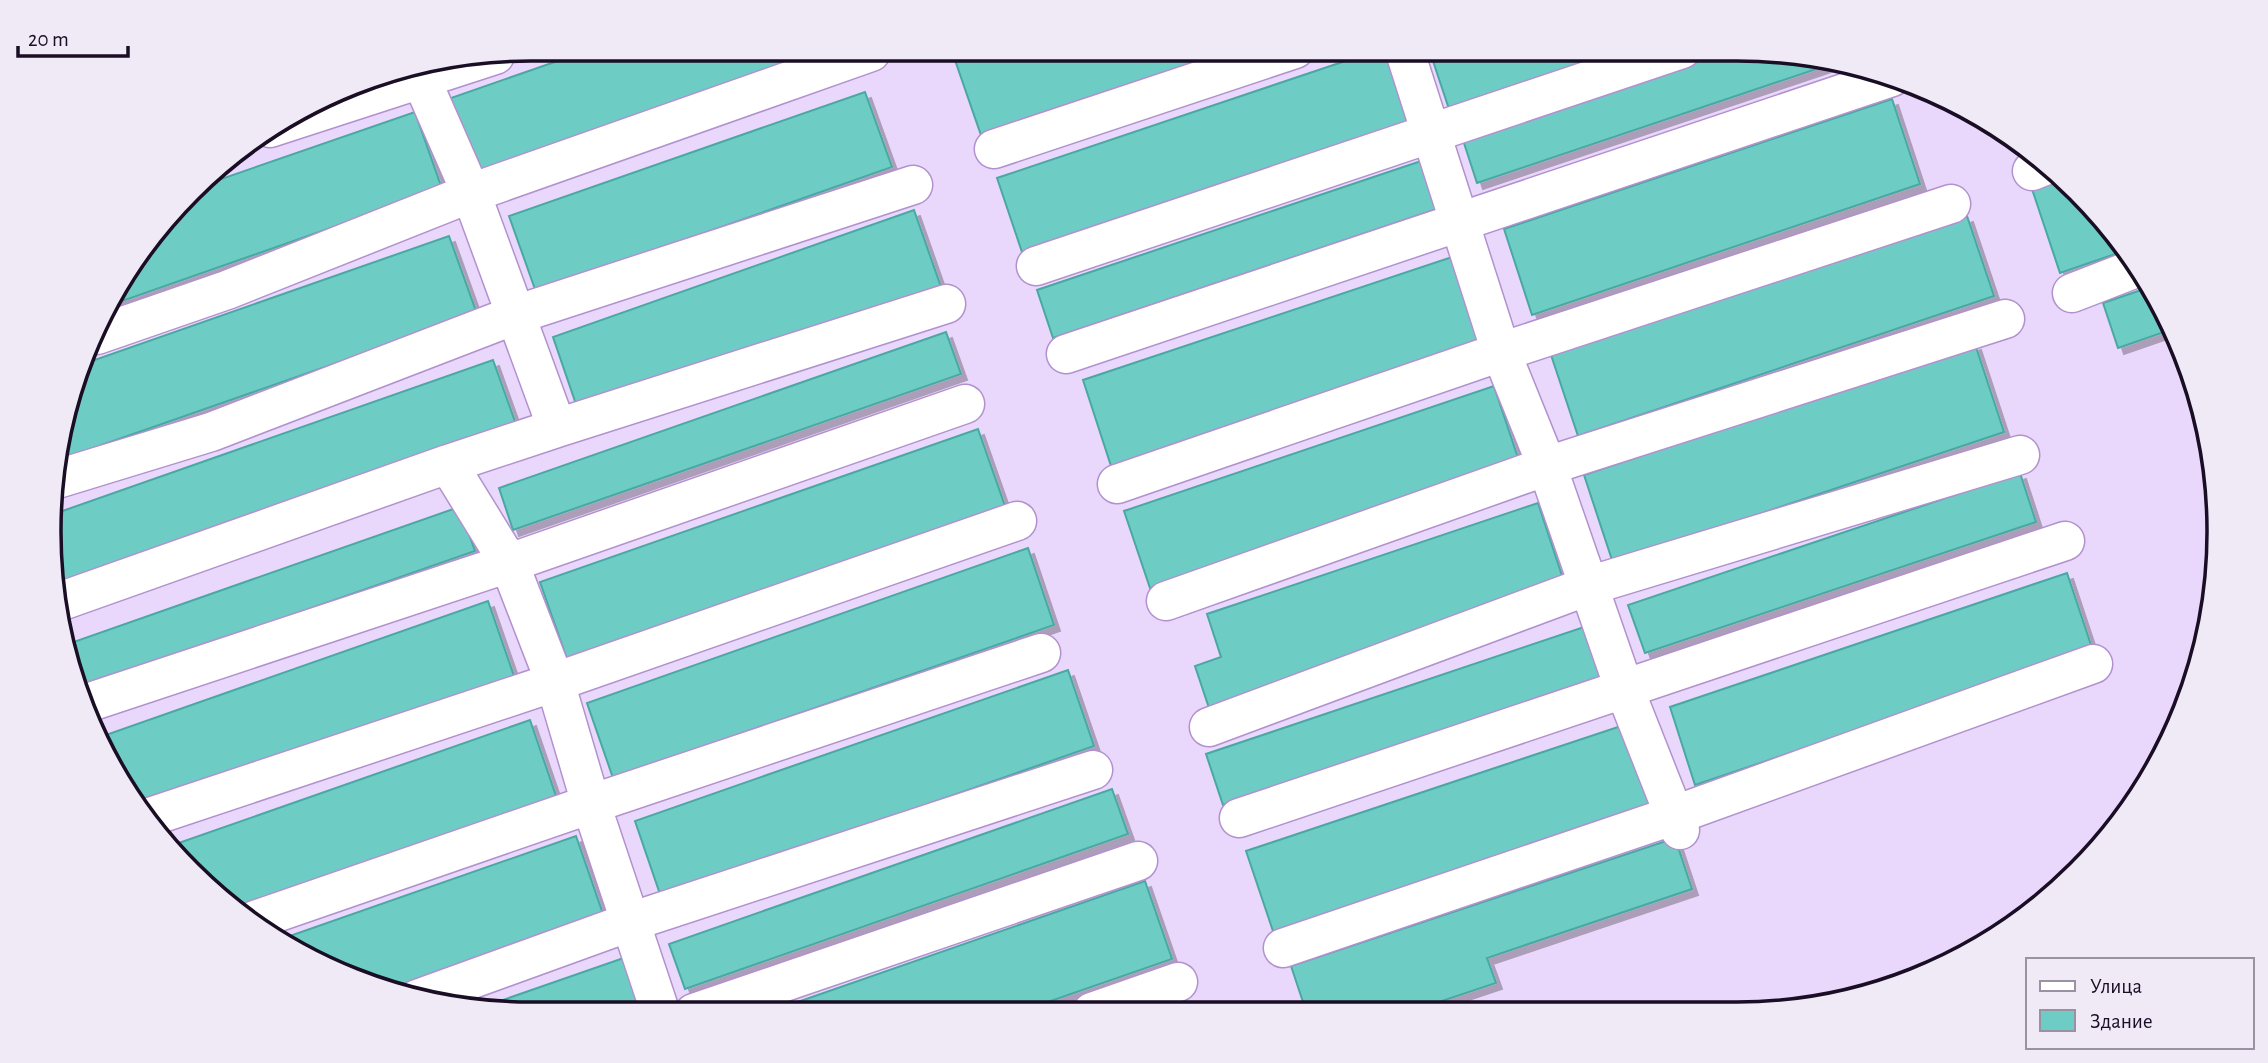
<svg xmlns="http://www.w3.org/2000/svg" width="2268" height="1063" viewBox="0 0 2268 1063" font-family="'Alegreya Sans',sans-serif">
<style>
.building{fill:#6dcdc5;stroke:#48a9a2;stroke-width:2;filter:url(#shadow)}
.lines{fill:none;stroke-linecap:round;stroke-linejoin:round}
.minor-casing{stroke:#b292ce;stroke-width:41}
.minor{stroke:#fff;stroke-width:38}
.rim{fill:none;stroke:#1a0e24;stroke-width:3.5}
</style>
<defs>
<filter id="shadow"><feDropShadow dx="6" dy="6" stdDeviation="0" flood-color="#0004"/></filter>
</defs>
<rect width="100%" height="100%" fill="#ead7fc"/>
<path class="building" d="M 592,49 L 838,49 L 474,176 L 448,99 Z
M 987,49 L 1258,49 L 983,141 L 955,60 Z
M 1381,49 L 1389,49 L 1415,127 L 1024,258 L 997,178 Z
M 1429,49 L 1627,49 L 1449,109 Z
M 1713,49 L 1737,49 L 1840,61 L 1477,183 L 1461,134 Z
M 865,92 L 892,167 L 536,292 L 509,216 Z
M 1892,99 L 1920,184 L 1532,315 L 1504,229 Z
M 415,112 L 442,189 L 108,306 L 113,291 L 198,187 Z
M 1424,160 L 1440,208 L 1053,338 L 1037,290 Z
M 2064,179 L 2077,190 L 2127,250 L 2060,273 L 2032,189 Z
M 914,210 L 941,287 L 579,413 L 553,337 Z
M 1967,216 L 1994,296 L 1578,436 L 1551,355 Z
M 449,236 L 477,314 L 56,461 L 58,438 L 86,363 Z
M 1452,257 L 1481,345 L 1112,469 L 1083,380 Z
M 2150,287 L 2173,329 L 2118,348 L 2103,303 Z
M 946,332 L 961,374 L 513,530 L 499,488 Z
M 1975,344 L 2004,432 L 1613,563 L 1584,475 Z
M 493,360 L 518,430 L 55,591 L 49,531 L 51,515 Z
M 1494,386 L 1521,467 L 1151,591 L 1124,511 Z
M 978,429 L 1006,509 L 568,662 L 540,582 Z
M 2020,473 L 2036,522 L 1645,653 L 1628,605 Z
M 1538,503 L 1566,588 L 1209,708 L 1195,666 L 1221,657 L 1207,614 Z
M 459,507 L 475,551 L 82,688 L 65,645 Z
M 1028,548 L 1054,625 L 613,778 L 587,703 Z
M 2067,573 L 2093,651 L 1695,785 L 1670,707 Z
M 488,601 L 515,679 L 143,809 L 113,772 L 100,737 Z
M 1587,626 L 1603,676 L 1223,805 L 1206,754 Z
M 1068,670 L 1094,746 L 661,897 L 635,821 Z
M 530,720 L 556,796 L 235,908 L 213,894 L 173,845 Z
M 1630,723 L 1657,805 L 1274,934 L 1246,851 Z
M 1112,789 L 1128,834 L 685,989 L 669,944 Z
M 576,836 L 603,914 L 387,990 L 347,977 L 284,938 Z
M 1675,838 L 1692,889 L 1487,958 L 1496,983 L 1412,1011 L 1306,1011 L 1291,966 Z
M 1145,881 L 1172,959 L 1019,1012 L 766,1013 Z
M 635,954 L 651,1001 L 615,1014 L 531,1014 L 477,1009 Z
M 1191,1002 L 1194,1012 L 1164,1012 Z"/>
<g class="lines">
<defs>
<path id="minor" d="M 1404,49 L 1501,352 L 1547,466 L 1624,688 L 1680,830
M 422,81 L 471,193 L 557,428 L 448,464 L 509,563 L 555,682 L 591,804 L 661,1014
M 270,128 L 495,55
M 994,149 L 1295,49
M 2032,171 L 2047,165
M 1036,266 L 1682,49
M 2072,293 L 2139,267
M 97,335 L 227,290 L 471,193 L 871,52
M 1066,354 L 1892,77
M 557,428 L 946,304
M 54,480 L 211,432 L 515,315 L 913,185
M 1117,484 L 1501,352 L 1951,204
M 1166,601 L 1547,466 L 2005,319
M 56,603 L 448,464
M 87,703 L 509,563 L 965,404
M 1209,727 L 1588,586 L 2020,455
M 150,817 L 555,682 L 1017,521
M 1239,818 L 2065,541
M 255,920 L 591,804 L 1041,653
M 1283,948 L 1675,815 L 2093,664
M 417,999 L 630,922 L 1093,770
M 1092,1012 L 1178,982
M 694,1013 L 1138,861"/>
</defs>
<use href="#minor" class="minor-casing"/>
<use href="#minor" class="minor"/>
</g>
<path d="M0 0H2268V1063H0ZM531 61H1737A470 470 0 0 1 2207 531V532A470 470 0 0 1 1737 1002H531A470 470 0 0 1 61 532V531A470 470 0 0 1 531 61Z" fill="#f0eaf7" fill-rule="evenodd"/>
<path class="rim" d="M531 61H1737A470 470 0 0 1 2207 531V532A470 470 0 0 1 1737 1002H531A470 470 0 0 1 61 532V531A470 470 0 0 1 531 61Z"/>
<rect x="2026" y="958" width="228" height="91" fill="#f0eaf7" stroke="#9a92a3" stroke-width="2"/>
<rect x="2040" y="981" width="35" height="10" fill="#ffffff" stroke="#9a92a3" stroke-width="2"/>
<text x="2090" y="993" font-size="21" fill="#1a0e24">Улица</text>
<rect x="2040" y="1010" width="35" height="21" fill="#6dcdc5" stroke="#9a92a3" stroke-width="2"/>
<text x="2090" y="1028" font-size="21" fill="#1a0e24">Здание</text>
<path d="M18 46v10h110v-10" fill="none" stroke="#1a0e24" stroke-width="3.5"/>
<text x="28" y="46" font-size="21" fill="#1a0e24" stroke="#f0eaf7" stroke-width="5" paint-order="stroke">20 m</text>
</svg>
